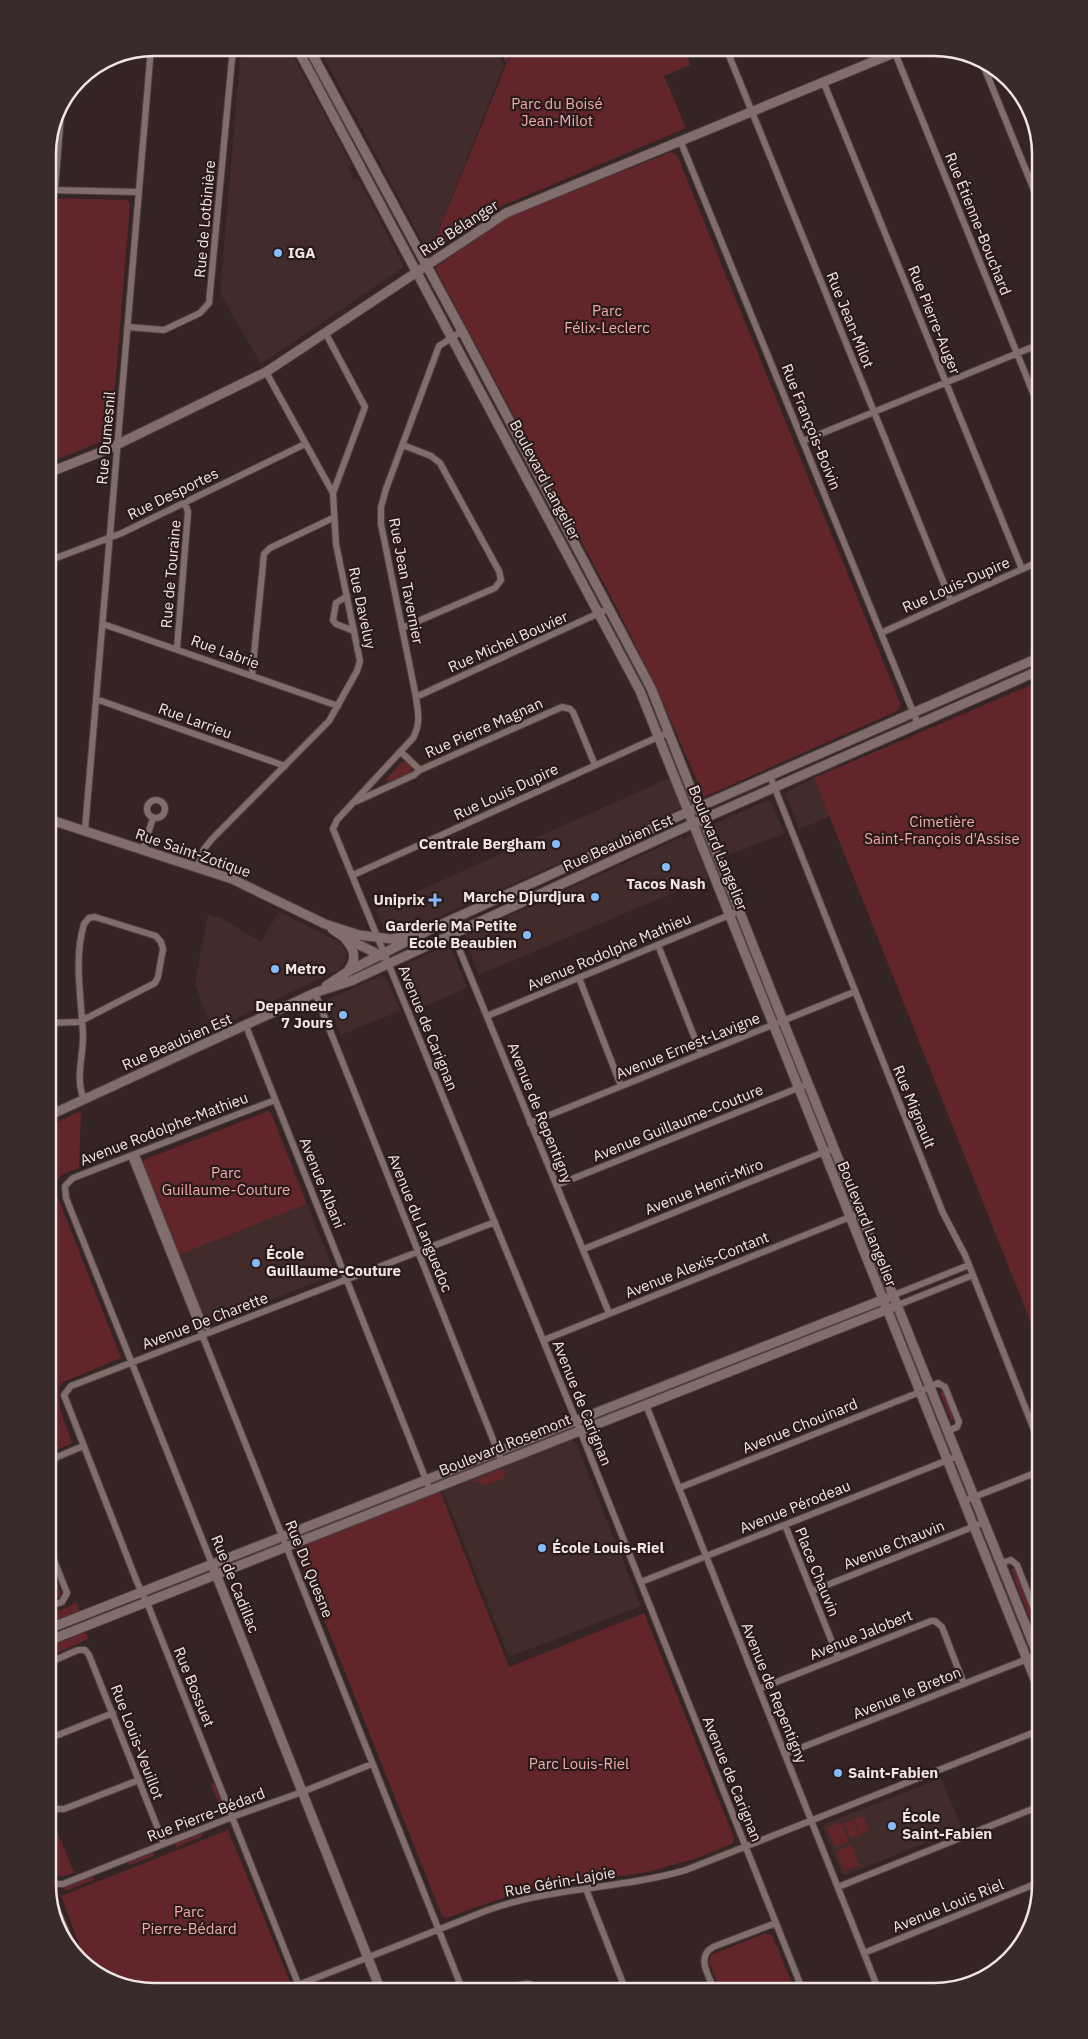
<svg xmlns="http://www.w3.org/2000/svg" width="1088" height="2039" viewBox="0 0 1088 2039" font-family="'IBM Plex Sans',sans-serif">
<style>
.built{fill:#422b2b}
.green{fill:#62262a}
.lines{fill:none;stroke-linecap:round;stroke-linejoin:round}
.street-casing{stroke:#4e4141;stroke-width:8}
.secondary-casing{stroke:#4e4141;stroke-width:11}
.street{stroke:#806d6c;stroke-width:6}
.secondary{stroke:#806d6c;stroke-width:9}
.poi-dot{fill:#85bbfb;stroke:#2a1b1b;stroke-width:2}
.labels{text-anchor:middle;stroke-width:4.5;stroke-linejoin:round;paint-order:stroke}
.park-label{font-size:15px;fill:#f1aaa9;stroke:#2a1b1b}
.street-label{font-size:15px;fill:#f0e5e4;stroke:#2a1b1b}
.poi-label{font-size:15px;font-weight:bold;fill:#f0e5e4;stroke:#2a1b1b;text-anchor:start}
.rim{fill:none;stroke:#f0e5e4;stroke-width:2.5}
</style>
<rect width="100%" height="100%" fill="#342424"/>
<path class="built" d="M 241,48 L 289,48 L 351,164 L 347,167 L 353,179 L 358,178 L 404,267 L 261,364 L 220,293 Z
M 319,48 L 496,48 L 504,65 L 432,247 L 427,249 L 423,243 Z
M 669,778 L 680,806 L 679,809 L 415,928 L 398,933 L 386,933 L 376,910 Z
M 814,778 L 830,817 L 799,829 L 785,793 Z
M 768,800 L 771,801 L 784,834 L 725,856 L 714,824 Z
M 689,834 L 692,836 L 708,878 L 479,975 L 465,940 L 467,935 L 682,837 L 684,839 L 688,838 L 687,835 Z
M 279,912 L 338,941 L 347,952 L 345,962 L 338,970 L 212,1030 L 195,984 L 208,914 L 221,918 L 241,930 L 241,931 L 261,941 Z
M 448,944 L 451,948 L 467,988 L 416,1010 L 401,970 L 401,967 Z
M 382,975 L 387,979 L 400,1011 L 341,1035 L 328,1003 L 329,999 Z
M 307,1204 L 334,1271 L 333,1275 L 210,1324 L 207,1323 L 179,1255 Z
M 572,1440 L 576,1443 L 641,1606 L 509,1657 L 443,1491 Z
M 941,1778 L 962,1828 L 846,1875 L 842,1874 L 823,1828 L 825,1824 Z"/>
<path class="green" d="M 499,48 L 514,48 L 506,63 Z
M 516,48 L 686,48 L 690,65 L 664,76 L 686,128 L 502,206 L 430,252 L 506,65 Z
M 671,152 L 677,155 L 901,705 L 897,711 L 704,797 L 657,689 L 616,606 L 436,270 L 437,266 L 510,216 Z
M 48,198 L 127,200 L 130,203 L 111,436 L 108,439 L 48,463 Z
M 1040,681 L 1040,1345 L 814,778 Z
M 406,761 L 412,767 L 412,772 L 388,783 L 386,779 L 402,762 Z
M 81,1111 L 79,1168 C 62,1174 55,1174 57,1195 L 121,1358 L 63,1382 L 59,1387 L 60,1409 L 72,1443 L 48,1454 L 48,1126 Z
M 268,1111 L 271,1113 L 307,1204 L 179,1255 L 143,1163 L 144,1160 Z
M 943,1391 L 954,1419 L 951,1420 L 940,1393 Z
M 499,1469 L 503,1470 L 506,1473 L 503,1479 L 486,1485 L 472,1481 Z
M 440,1491 L 509,1667 L 644,1613 L 734,1838 L 732,1844 L 697,1858 L 648,1872 L 536,1888 L 514,1894 L 446,1918 L 442,1916 L 297,1551 L 299,1548 Z
M 51,1566 L 61,1593 L 60,1597 L 51,1600 L 48,1598 L 48,1579 Z
M 1014,1568 L 1040,1634 L 1040,1644 L 1013,1576 L 1013,1572 L 1010,1570 Z
M 76,1601 L 79,1611 L 48,1623 L 48,1611 C 57,1612 70,1608 76,1601 Z
M 86,1632 L 88,1639 L 48,1657 L 48,1647 Z
M 214,1783 L 225,1809 L 222,1811 L 211,1785 Z
M 863,1816 L 869,1830 L 860,1834 L 854,1819 Z
M 48,1817 L 52,1818 L 74,1873 L 63,1876 L 48,1875 Z
M 853,1820 L 859,1835 L 850,1838 L 844,1823 Z
M 841,1822 L 849,1842 L 835,1847 L 827,1828 Z
M 228,1830 L 294,1991 L 147,1991 L 95,1973 L 87,1965 L 61,1896 Z
M 201,1833 L 203,1836 L 176,1847 L 175,1843 Z
M 851,1845 L 859,1865 L 844,1871 L 836,1851 Z
M 153,1852 L 154,1856 L 129,1865 L 127,1862 Z
M 93,1876 L 94,1880 L 65,1891 L 64,1887 Z
M 766,1933 L 767,1935 L 770,1934 L 773,1937 L 795,1991 L 721,1991 L 709,1962 L 711,1955 Z"/>
<g class="lines">
<defs>
<path id="street" d="M 726,48 L 951,601
M 893,48 L 1040,410
M 982,62 L 1040,205
M 823,81 L 1022,569
M 680,140 L 918,724
M 55,189 L 62,103
M 48,190 L 138,192
M 128,327 L 164,330 L 200,313 L 209,303 L 233,48
M 462,331 L 439,346 L 386,489 L 381,507 L 381,524 L 416,697 C 418,712 421,724 413,738 L 337,820 L 333,829 L 582,1435 L 803,1991
M 325,332 L 365,407 L 333,493
M 803,441 L 1040,344
M 48,561 L 122,533 L 305,444
M 347,596 L 336,603 L 333,620 L 336,624 L 354,631
M 103,624 L 338,706
M 402,628 L 495,588 L 501,580 L 499,571 L 440,463 L 431,456 L 403,445
M 881,633 L 1040,561
M 177,648 L 188,512 L 185,503
M 252,675 L 264,554 L 270,548 L 333,518
M 416,697 L 610,608
M 96,699 L 285,766
M 401,752 L 420,770
M 770,776 L 943,1213 L 965,1255 L 1040,1445
M147 809a9 9 0 1 1 18 0a9 9 0 1 1-18 0Z
M 357,801 L 414,775 L 420,770 L 562,707 L 570,709 L 573,712 L 595,765
M 85,830 L 151,48
M 143,849 L 153,818
M 197,867 L 204,849 L 212,839 L 329,721 L 357,671 L 360,661 L 336,544 L 333,493 L 266,372
M 353,875 L 669,732
M 448,922 L 609,1313
M 658,945 L 701,1054
M 579,978 L 621,1086
M 315,993 L 502,1462
M 487,1016 L 739,911
M 48,1023 L 78,1022 L 81,1021 L 155,983 L 158,977 L 163,949 L 161,942 L 156,936 L 95,917 L 89,918 L 84,924 C 73,961 82,1000 83,1037 C 83,1057 75,1080 84,1099
M 246,1026 L 430,1490
M 530,1123 L 854,992
M 136,1155 L 203,1324 L 207,1327
M 131,1156 L 463,1991
M 557,1185 L 808,1084
M 584,1249 L 834,1148
M 894,1295 L 969,1265
M 898,1305 L 973,1275
M 544,1340 L 860,1213
M 646,1405 L 879,1991
M 48,1461 L 83,1446
M 679,1488 L 915,1394 L 938,1383 L 945,1387 L 959,1422 L 957,1427 L 948,1431
M 964,1501 L 1040,1471
M 785,1525 L 838,1657
M 1001,1563 L 1011,1560 L 1017,1565 L 1040,1624
M 212,1564 L 66,1198 L 65,1186 L 73,1178 L 275,1100
M 641,1582 L 958,1456
M 812,1591 L 985,1522
M 48,1604 L 53,1605 L 62,1602 L 67,1593 L 48,1545
M 48,1663 L 78,1650 L 85,1650 L 89,1655 L 164,1844
M 759,1689 L 931,1621 L 935,1621 L 942,1627 L 964,1684
M 48,1739 L 113,1713
M 785,1754 L 1040,1654
M 48,1809 L 64,1809 L 139,1780
M 48,1884 L 63,1884 L 232,1817 L 302,1792 L 372,1764
M 52,1885 L 55,1905 L 72,1946
M 838,1887 L 1040,1806
M 586,1889 L 626,1991
M 864,1953 L 1040,1882
M 298,1985 L 488,1910 C 552,1887 621,1889 686,1870 L 1040,1730
M 301,1991 L 148,1605 L 137,1582 L 64,1395 L 71,1386 L 495,1222
M 504,1991 C 516,1987 530,1977 539,1991
M 715,1991 C 710,1978 695,1957 713,1947 L 776,1923"/>
<path id="secondary" d="M 297,48 L 640,691 L 1040,1692
M 309,48 L 462,331 L 651,688 L 783,1021 L 1040,1661
M 48,473 L 106,450 L 266,372 L 506,213 L 906,48
M 48,819 L 232,879 L 325,924 L 359,935 L 391,939 L 411,936
M 332,929 L 345,938 L 382,956
M 346,940 C 356,951 356,960 348,971
M 326,986 L 347,972 L 429,930 L 690,811 L 1040,657
M 48,1116 L 317,992 L 351,981 L 694,823 L 1040,670
M 214,1569 L 381,1991
M 48,1629 L 887,1298
M 48,1641 L 891,1308"/>
</defs>
<use href="#street" class="street-casing"/>
<use href="#secondary" class="secondary-casing"/>
<use href="#street" class="street"/>
<use href="#secondary" class="secondary"/>
</g>
<g class="poi-dot">
<circle cx="278" cy="253" r="5"/>
<circle cx="556" cy="844" r="5"/>
<circle cx="666" cy="867" r="5"/>
<circle cx="595" cy="897" r="5"/>
<path d="M432.5 892.5h5v5h5v5h-5v5h-5v-5h-5v-5h5z"/>
<circle cx="527" cy="935" r="5"/>
<circle cx="275" cy="969" r="5"/>
<circle cx="343" cy="1015" r="5"/>
<circle cx="256" cy="1263" r="5"/>
<circle cx="542" cy="1548" r="5"/>
<circle cx="838" cy="1773" r="5"/>
<circle cx="892" cy="1826" r="5"/>
</g>
<g class="labels">
<g class="park-label">
<text x="557" y="109">Parc du Boisé<tspan x="557" dy="17">Jean-Milot</tspan></text>
<text x="607" y="316">Parc<tspan x="607" dy="17">Félix-Leclerc</tspan></text>
<text x="942" y="827">Cimetière<tspan x="942" dy="17">Saint-François d'Assise</tspan></text>
<text x="226" y="1178">Parc<tspan x="226" dy="17">Guillaume-Couture</tspan></text>
<text x="579" y="1769">Parc Louis-Riel</text>
<text x="189" y="1917">Parc<tspan x="189" dy="17">Pierre-Bédard</tspan></text>
</g>
<g class="street-label">
<text transform="translate(205 219) rotate(-85)" y="5">Rue de Lotbinière</text>
<text transform="translate(978 224) rotate(68)" y="5">Rue Étienne-Bouchard</text>
<text transform="translate(459 228) rotate(-33)" y="5">Rue Bélanger</text>
<text transform="translate(850 320) rotate(68)" y="5">Rue Jean-Milot</text>
<text transform="translate(934 320) rotate(68)" y="5">Rue Pierre-Auger</text>
<text transform="translate(811 427) rotate(68)" y="5">Rue François-Boivin</text>
<text transform="translate(106 438) rotate(-85)" y="5">Rue Dumesnil</text>
<text transform="translate(545 480) rotate(62)" y="5">Boulevard Langelier</text>
<text transform="translate(173 494) rotate(-26)" y="5">Rue Desportes</text>
<text transform="translate(171 574) rotate(-85)" y="5">Rue de Touraine</text>
<text transform="translate(406 581) rotate(79)" y="5">Rue Jean Tavernier</text>
<text transform="translate(956 585) rotate(-24)" y="5">Rue Louis-Dupire</text>
<text transform="translate(362 608) rotate(78)" y="5">Rue Daveluy</text>
<text transform="translate(508 642) rotate(-24)" y="5">Rue Michel Bouvier</text>
<text transform="translate(225 652) rotate(20)" y="5">Rue Labrie</text>
<text transform="translate(195 721) rotate(20)" y="5">Rue Larrieu</text>
<text transform="translate(484 728) rotate(-24)" y="5">Rue Pierre Magnan</text>
<text transform="translate(506 792) rotate(-25)" y="5">Rue Louis Dupire</text>
<text transform="translate(618 843) rotate(-24)" y="5">Rue Beaubien Est</text>
<text transform="translate(718 848) rotate(68)" y="5">Boulevard Langelier</text>
<text transform="translate(193 853) rotate(19)" y="5">Rue Saint-Zotique</text>
<text transform="translate(609 952) rotate(-23)" y="5">Avenue Rodolphe Mathieu</text>
<text transform="translate(428 1028) rotate(68)" y="5">Avenue de Carignan</text>
<text transform="translate(177 1042) rotate(-24)" y="5">Rue Beaubien Est</text>
<text transform="translate(688 1046) rotate(-22)" y="5">Avenue Ernest-Lavigne</text>
<text transform="translate(914 1107) rotate(68)" y="5">Rue Mignault</text>
<text transform="translate(540 1113) rotate(68)" y="5">Avenue de Repentigny</text>
<text transform="translate(678 1123) rotate(-22)" y="5">Avenue Guillaume-Couture</text>
<text transform="translate(164 1129) rotate(-21)" y="5">Avenue Rodolphe-Mathieu</text>
<text transform="translate(322 1183) rotate(68)" y="5">Avenue Albani</text>
<text transform="translate(704 1187) rotate(-22)" y="5">Avenue Henri-Miro</text>
<text transform="translate(420 1223) rotate(68)" y="5">Avenue du Languedoc</text>
<text transform="translate(867 1224) rotate(68)" y="5">Boulevard Langelier</text>
<text transform="translate(697 1265) rotate(-22)" y="5">Avenue Alexis-Contant</text>
<text transform="translate(205 1321) rotate(-21)" y="5">Avenue De Charette</text>
<text transform="translate(582 1403) rotate(68)" y="5">Avenue de Carignan</text>
<text transform="translate(800 1426) rotate(-22)" y="5">Avenue Chouinard</text>
<text transform="translate(505 1445) rotate(-22)" y="5">Boulevard Rosemont</text>
<text transform="translate(795 1507) rotate(-22)" y="5">Avenue Pérodeau</text>
<text transform="translate(894 1545) rotate(-22)" y="5">Avenue Chauvin</text>
<text transform="translate(309 1569) rotate(68)" y="5">Rue Du Quesne</text>
<text transform="translate(817 1572) rotate(68)" y="5">Place Chauvin</text>
<text transform="translate(235 1584) rotate(68)" y="5">Rue de Cadillac</text>
<text transform="translate(861 1635) rotate(-22)" y="5">Avenue Jalobert</text>
<text transform="translate(194 1687) rotate(68)" y="5">Rue Bossuet</text>
<text transform="translate(774 1693) rotate(68)" y="5">Avenue de Repentigny</text>
<text transform="translate(907 1693) rotate(-22)" y="5">Avenue le Breton</text>
<text transform="translate(137 1742) rotate(69)" y="5">Rue Louis-Veuillot</text>
<text transform="translate(732 1779) rotate(68)" y="5">Avenue de Carignan</text>
<text transform="translate(206 1815) rotate(-21)" y="5">Rue Pierre-Bédard</text>
<text transform="translate(560 1882) rotate(-10)" y="5">Rue Gérin-Lajoie</text>
<text transform="translate(948 1906) rotate(-22)" y="5">Avenue Louis Riel</text>
</g>
<g class="poi-label">
<text x="288" y="258">IGA</text>
<text x="546" y="849" text-anchor="end">Centrale Bergham</text>
<text x="666" y="889" text-anchor="middle">Tacos Nash</text>
<text x="585" y="902" text-anchor="end">Marche Djurdjura</text>
<text x="425" y="905" text-anchor="end">Uniprix</text>
<text x="517" y="931" text-anchor="end">Garderie Ma Petite<tspan x="517" dy="17">Ecole Beaubien</tspan></text>
<text x="285" y="974">Metro</text>
<text x="333" y="1011" text-anchor="end">Depanneur<tspan x="333" dy="17">7 Jours</tspan></text>
<text x="266" y="1259">École<tspan x="266" dy="17">Guillaume-Couture</tspan></text>
<text x="552" y="1553">École Louis-Riel</text>
<text x="848" y="1778">Saint-Fabien</text>
<text x="902" y="1822">École<tspan x="902" dy="17">Saint-Fabien</tspan></text>
</g>
</g>
<path d="M0 0H1088V2039H0ZM154 56H934A98 98 0 0 1 1032 154V1885A98 98 0 0 1 934 1983H154A98 98 0 0 1 56 1885V154A98 98 0 0 1 154 56Z" fill="#3a2b2b" fill-rule="evenodd"/>
<path class="rim" d="M154 56H934A98 98 0 0 1 1032 154V1885A98 98 0 0 1 934 1983H154A98 98 0 0 1 56 1885V154A98 98 0 0 1 154 56Z"/>
</svg>
